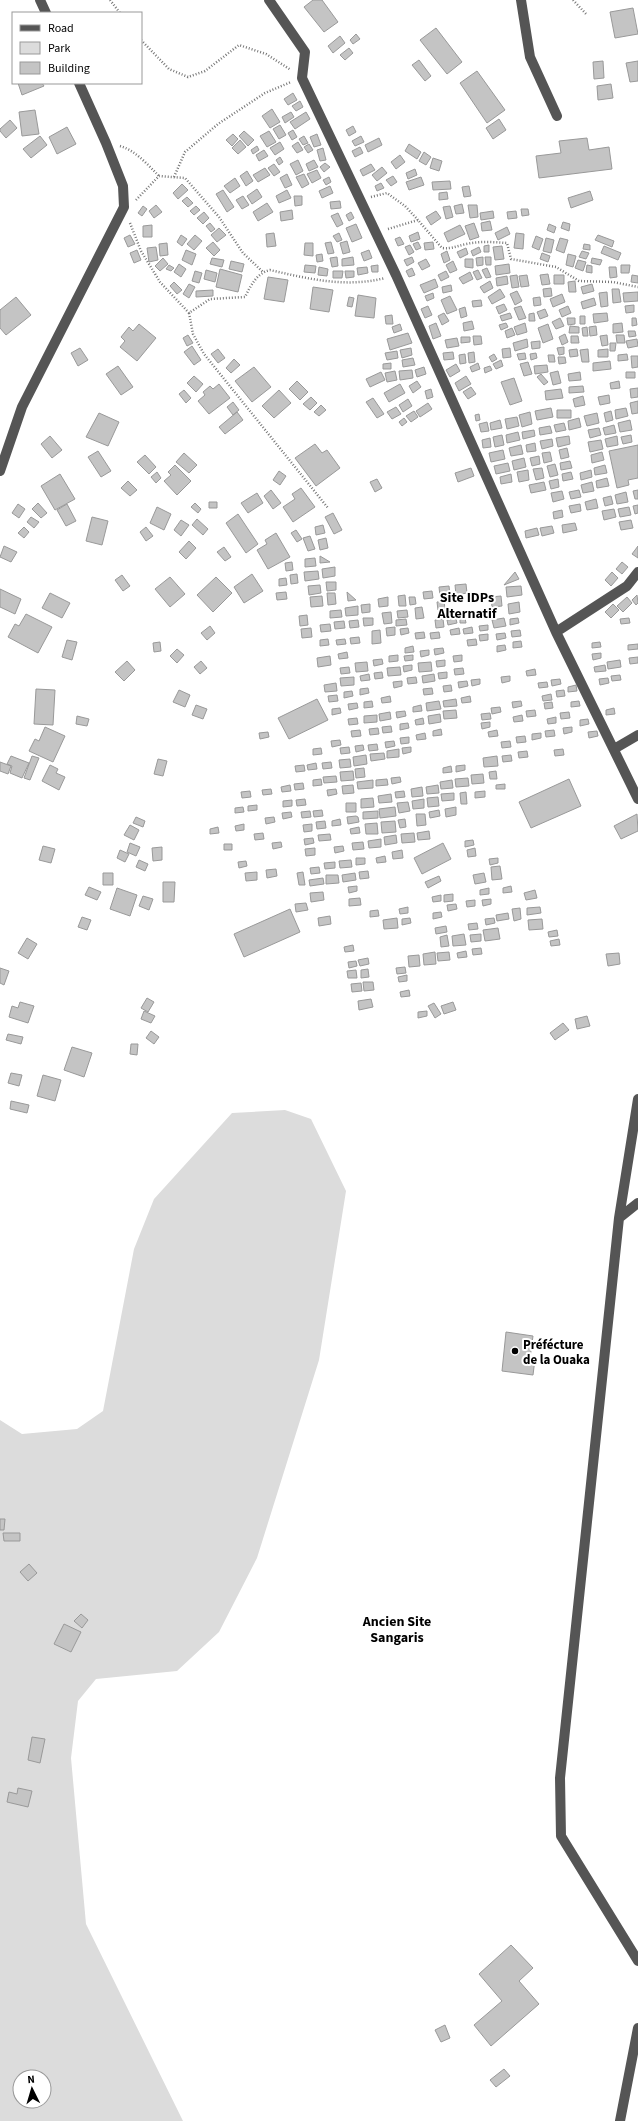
<svg xmlns="http://www.w3.org/2000/svg" width="638" height="2121" viewBox="0 0 638 2121" font-family="'Source Sans 3',sans-serif">
<style>
.green{fill:#dcdcdc;fill-rule:evenodd}
.building{fill:#c4c4c4;stroke:#999}
.lines{fill:none;stroke-linecap:round;stroke-linejoin:round}
.path{stroke:#777;stroke-width:2.5;stroke-dasharray:1 2;stroke-linecap:butt}
.minor{stroke:#555;stroke-width:10}
.poi-dot{fill:#000;stroke:#fff;stroke-width:1.5}
.labels{text-anchor:middle;stroke-width:4;stroke-linejoin:round;paint-order:stroke}
.poi-label{font-size:13px;font-weight:bold;fill:#000;stroke:#fff;text-anchor:start}
.neighbourhood-label{font-size:14px;font-weight:bold;fill:#000;stroke:#fff}
</style>
<rect width="100%" height="100%" fill="#fff"/>
<path class="green" d="M 285,1110 L 311,1119 L 346,1191 L 319,1360 L 257,1558 L 219,1632 L 177,1671 L 96,1679 L 78,1701 L 71,1758 L 86,1924 L 183,2121 L 0,2121 L 0,1420 L 22,1434 L 77,1429 L 103,1411 L 134,1249 L 154,1199 L 232,1113 ZM 20,2077 L 44,2077 L 44,2101 L 20,2101 Z"/>
<path class="building" d="M 313,0 L 322,0 L 338,22 L 324,32 L 304,7 Z
M 633,8 L 638,34 L 615,38 L 610,12 Z
M 436,28 L 462,62 L 447,74 L 420,40 Z
M 356,34 L 360,39 L 353,44 L 350,40 Z
M 340,36 L 345,43 L 333,53 L 328,46 Z
M 349,48 L 353,53 L 345,60 L 340,55 Z
M 419,60 L 431,76 L 425,81 L 412,65 Z
M 603,61 L 604,78 L 594,79 L 593,62 Z
M 638,61 L 638,81 L 630,82 L 626,63 Z
M 477,71 L 505,110 L 487,123 L 460,83 Z
M 18,83 L 42,83 L 44,86 L 22,95 Z
M 611,84 L 613,98 L 598,100 L 597,86 Z
M 293,93 L 297,100 L 288,105 L 284,99 Z
M 300,101 L 303,107 L 296,111 L 292,106 Z
M 272,109 L 280,122 L 270,128 L 262,116 Z
M 35,110 L 39,134 L 22,136 L 19,112 Z
M 291,112 L 294,117 L 285,123 L 282,117 Z
M 306,112 L 310,119 L 295,129 L 290,122 Z
M 499,119 L 506,130 L 493,139 L 486,128 Z
M 10,120 L 17,128 L 6,138 L 0,131 L 0,129 Z
M 280,125 L 286,135 L 279,139 L 273,129 Z
M 353,126 L 356,132 L 349,136 L 346,130 Z
M 67,127 L 76,144 L 57,154 L 49,137 Z
M 293,130 L 297,137 L 292,140 L 288,133 Z
M 244,131 L 254,140 L 248,146 L 239,136 Z
M 269,131 L 276,142 L 267,147 L 260,136 Z
M 233,134 L 238,139 L 232,146 L 226,140 Z
M 317,134 L 321,145 L 314,147 L 310,137 Z
M 40,136 L 47,145 L 31,158 L 23,149 Z
M 304,136 L 308,143 L 303,145 L 299,139 Z
M 361,136 L 364,142 L 355,146 L 352,141 Z
M 379,138 L 382,145 L 368,152 L 365,145 Z
M 587,138 L 589,150 L 609,147 L 612,169 L 539,178 L 536,156 L 561,153 L 559,141 Z
M 240,140 L 246,147 L 238,154 L 232,148 Z
M 280,142 L 284,149 L 275,155 L 270,148 Z
M 298,142 L 303,150 L 297,153 L 292,146 Z
M 309,144 L 313,150 L 308,153 L 304,147 Z
M 409,144 L 421,152 L 417,159 L 405,151 Z
M 257,146 L 259,150 L 253,154 L 251,150 Z
M 360,147 L 363,153 L 355,157 L 352,151 Z
M 323,148 L 326,160 L 320,161 L 317,150 Z
M 264,150 L 268,156 L 259,161 L 256,155 Z
M 424,152 L 431,157 L 426,165 L 419,161 Z
M 400,155 L 405,162 L 396,169 L 391,162 Z
M 280,157 L 283,162 L 279,165 L 276,160 Z
M 433,158 L 442,161 L 439,171 L 430,168 Z
M 298,160 L 303,171 L 296,175 L 290,164 Z
M 314,160 L 318,167 L 309,171 L 306,164 Z
M 325,163 L 330,167 L 324,172 L 320,167 Z
M 274,164 L 280,172 L 274,176 L 268,168 Z
M 371,164 L 375,170 L 363,176 L 360,170 Z
M 382,167 L 387,173 L 377,181 L 372,175 Z
M 265,168 L 270,175 L 258,182 L 253,175 Z
M 415,169 L 417,175 L 408,179 L 406,173 Z
M 317,170 L 321,178 L 312,183 L 307,174 Z
M 247,171 L 253,181 L 246,186 L 240,176 Z
M 287,174 L 292,185 L 285,188 L 280,178 Z
M 304,174 L 309,184 L 302,188 L 296,177 Z
M 393,176 L 397,182 L 391,186 L 386,180 Z
M 329,177 L 331,182 L 326,185 L 323,180 Z
M 421,177 L 424,185 L 409,190 L 406,182 Z
M 235,178 L 240,186 L 230,193 L 224,186 Z
M 450,181 L 451,189 L 433,190 L 432,182 Z
M 381,183 L 384,188 L 377,191 L 375,186 Z
M 182,184 L 188,190 L 178,199 L 173,193 Z
M 330,186 L 333,193 L 322,198 L 319,191 Z
M 469,186 L 471,196 L 464,197 L 462,187 Z
M 257,189 L 262,197 L 252,204 L 247,196 Z
M 223,190 L 234,207 L 227,212 L 216,194 Z
M 287,190 L 291,198 L 279,203 L 276,196 Z
M 590,191 L 593,200 L 571,208 L 568,198 Z
M 447,192 L 448,199 L 439,200 L 439,193 Z
M 243,196 L 249,205 L 242,209 L 236,200 Z
M 294,196 L 302,196 L 302,205 L 295,206 Z
M 187,197 L 193,203 L 188,207 L 182,201 Z
M 340,201 L 341,208 L 331,209 L 330,202 Z
M 267,203 L 273,212 L 258,221 L 253,212 Z
M 462,204 L 464,213 L 456,214 L 454,206 Z
M 156,205 L 162,212 L 154,218 L 149,211 Z
M 468,205 L 477,205 L 478,217 L 470,218 Z
M 143,206 L 147,209 L 142,216 L 138,213 Z
M 196,206 L 200,210 L 194,215 L 190,211 Z
M 450,206 L 453,217 L 446,219 L 443,207 Z
M 521,209 L 528,209 L 529,215 L 522,216 Z
M 292,210 L 293,219 L 281,221 L 280,212 Z
M 436,211 L 441,218 L 431,225 L 426,217 Z
M 493,211 L 494,218 L 481,220 L 480,213 Z
M 516,211 L 517,218 L 508,219 L 507,212 Z
M 204,212 L 209,218 L 203,224 L 197,218 Z
M 351,212 L 354,218 L 349,221 L 346,215 Z
M 338,213 L 343,224 L 337,227 L 331,216 Z
M 490,221 L 492,230 L 482,231 L 481,223 Z
M 563,222 L 570,224 L 569,231 L 561,228 Z
M 210,223 L 215,229 L 211,232 L 206,226 Z
M 474,223 L 479,237 L 470,240 L 465,226 Z
M 356,224 L 362,238 L 352,242 L 346,228 Z
M 549,224 L 556,227 L 554,233 L 547,230 Z
M 152,225 L 152,237 L 143,237 L 143,226 Z
M 460,225 L 465,234 L 448,242 L 444,233 Z
M 507,227 L 510,234 L 498,240 L 495,233 Z
M 219,228 L 226,235 L 217,242 L 211,235 Z
M 418,232 L 420,239 L 411,242 L 409,236 Z
M 274,233 L 276,246 L 267,247 L 266,234 Z
M 339,233 L 342,240 L 337,242 L 333,236 Z
M 516,233 L 524,234 L 523,249 L 514,248 Z
M 130,235 L 135,244 L 128,247 L 124,238 Z
M 181,235 L 187,239 L 182,246 L 177,242 Z
M 195,235 L 202,241 L 194,250 L 187,244 Z
M 598,235 L 614,241 L 612,247 L 595,240 Z
M 536,236 L 543,239 L 539,250 L 532,247 Z
M 400,237 L 404,244 L 398,246 L 395,239 Z
M 546,238 L 554,240 L 551,253 L 543,251 Z
M 560,238 L 568,240 L 564,253 L 556,250 Z
M 347,241 L 350,252 L 343,254 L 340,243 Z
M 213,242 L 220,250 L 214,256 L 206,248 Z
M 331,242 L 334,253 L 328,254 L 325,243 Z
M 418,242 L 421,248 L 416,250 L 413,244 Z
M 433,242 L 434,249 L 425,250 L 424,243 Z
M 167,243 L 168,255 L 160,256 L 159,244 Z
M 305,243 L 313,243 L 313,256 L 304,255 Z
M 584,244 L 590,245 L 590,250 L 583,249 Z
M 410,245 L 414,252 L 409,255 L 405,247 Z
M 489,245 L 489,252 L 484,252 L 484,246 Z
M 502,246 L 504,259 L 495,260 L 493,247 Z
M 604,246 L 621,253 L 618,260 L 601,253 Z
M 156,247 L 158,260 L 149,262 L 147,248 Z
M 479,247 L 481,252 L 473,256 L 471,251 Z
M 466,248 L 468,254 L 460,258 L 457,252 Z
M 137,250 L 141,260 L 134,263 L 130,253 Z
M 186,250 L 196,254 L 192,265 L 182,260 Z
M 369,250 L 372,258 L 364,261 L 361,253 Z
M 447,251 L 450,260 L 444,263 L 441,254 Z
M 582,251 L 589,253 L 586,259 L 579,257 Z
M 542,253 L 550,256 L 548,262 L 540,259 Z
M 322,254 L 323,261 L 317,262 L 316,255 Z
M 568,254 L 576,256 L 573,267 L 566,265 Z
M 337,257 L 338,266 L 332,267 L 330,258 Z
M 353,257 L 354,265 L 342,266 L 342,259 Z
M 412,257 L 414,262 L 407,266 L 404,260 Z
M 483,257 L 483,265 L 477,266 L 476,258 Z
M 485,257 L 491,257 L 491,265 L 486,265 Z
M 163,258 L 168,264 L 160,271 L 155,266 Z
M 212,258 L 224,260 L 222,267 L 210,264 Z
M 592,258 L 602,260 L 600,265 L 591,263 Z
M 426,259 L 430,266 L 422,270 L 418,263 Z
M 465,259 L 473,259 L 473,268 L 465,267 Z
M 578,260 L 586,262 L 583,271 L 575,268 Z
M 231,261 L 244,264 L 242,272 L 229,269 Z
M 453,261 L 457,270 L 450,273 L 446,265 Z
M 179,264 L 186,269 L 181,277 L 174,272 Z
M 509,264 L 510,273 L 496,275 L 495,266 Z
M 169,265 L 174,268 L 171,271 L 166,269 Z
M 305,265 L 316,266 L 315,273 L 304,272 Z
M 378,265 L 378,272 L 372,272 L 371,266 Z
M 587,265 L 592,266 L 592,273 L 586,272 Z
M 621,265 L 630,265 L 629,273 L 621,273 Z
M 319,267 L 328,269 L 327,276 L 318,275 Z
M 367,267 L 368,273 L 358,275 L 357,268 Z
M 609,267 L 616,267 L 617,277 L 610,278 Z
M 412,268 L 415,275 L 409,277 L 406,271 Z
M 487,268 L 491,277 L 486,278 L 482,270 Z
M 220,269 L 242,275 L 238,292 L 216,287 Z
M 206,270 L 217,273 L 215,282 L 204,279 Z
M 478,270 L 482,278 L 477,280 L 473,272 Z
M 195,271 L 202,273 L 199,283 L 192,281 Z
M 333,271 L 343,271 L 342,278 L 333,278 Z
M 345,271 L 354,271 L 354,277 L 346,278 Z
M 446,271 L 449,277 L 441,281 L 438,275 Z
M 470,272 L 473,279 L 463,284 L 459,278 Z
M 548,274 L 550,284 L 542,285 L 540,275 Z
M 517,275 L 519,287 L 512,288 L 510,276 Z
M 527,275 L 529,286 L 521,287 L 519,276 Z
M 554,275 L 564,275 L 564,284 L 554,284 Z
M 632,275 L 638,276 L 638,283 L 631,282 Z
M 507,276 L 508,284 L 497,286 L 496,278 Z
M 268,277 L 288,280 L 284,302 L 264,299 Z
M 435,279 L 438,287 L 424,293 L 420,285 Z
M 490,281 L 493,288 L 484,293 L 480,287 Z
M 575,281 L 576,292 L 569,292 L 568,282 Z
M 174,282 L 182,290 L 177,294 L 170,286 Z
M 189,284 L 195,287 L 189,298 L 183,294 Z
M 592,284 L 594,291 L 583,294 L 581,287 Z
M 451,285 L 452,291 L 443,293 L 442,287 Z
M 313,287 L 333,290 L 329,312 L 310,309 Z
M 551,288 L 552,296 L 544,297 L 543,289 Z
M 500,289 L 505,297 L 492,304 L 488,297 Z
M 612,289 L 619,289 L 621,302 L 613,303 Z
M 213,290 L 213,296 L 196,297 L 196,291 Z
M 517,291 L 522,301 L 515,305 L 510,294 Z
M 607,292 L 608,306 L 601,307 L 599,293 Z
M 638,292 L 638,301 L 624,302 L 623,293 Z
M 433,293 L 434,298 L 427,301 L 425,296 Z
M 562,294 L 565,302 L 553,307 L 550,299 Z
M 358,295 L 376,298 L 374,318 L 355,316 Z
M 450,296 L 457,310 L 447,314 L 441,300 Z
M 16,297 L 31,315 L 6,335 L 0,328 L 0,310 Z
M 349,297 L 354,298 L 352,307 L 347,306 Z
M 540,297 L 541,305 L 534,306 L 533,298 Z
M 594,298 L 596,305 L 583,309 L 581,302 Z
M 481,300 L 482,306 L 473,307 L 472,301 Z
M 504,304 L 507,310 L 499,314 L 496,307 Z
M 634,305 L 634,312 L 626,313 L 625,306 Z
M 428,306 L 432,315 L 425,318 L 421,309 Z
M 521,306 L 526,318 L 519,320 L 514,308 Z
M 568,306 L 571,313 L 562,317 L 559,310 Z
M 465,307 L 467,316 L 461,318 L 459,309 Z
M 545,309 L 548,316 L 540,319 L 537,312 Z
M 444,313 L 449,321 L 442,325 L 438,316 Z
M 510,313 L 512,318 L 502,321 L 500,316 Z
M 534,313 L 535,321 L 529,321 L 529,314 Z
M 607,313 L 608,321 L 594,323 L 593,314 Z
M 392,315 L 393,324 L 386,324 L 385,316 Z
M 580,316 L 585,316 L 585,324 L 580,324 Z
M 560,318 L 564,326 L 556,329 L 552,322 Z
M 567,318 L 575,318 L 575,324 L 568,325 Z
M 632,318 L 636,318 L 637,325 L 632,326 Z
M 472,321 L 474,329 L 464,331 L 463,323 Z
M 436,323 L 441,336 L 433,339 L 429,326 Z
M 506,323 L 508,327 L 501,330 L 499,325 Z
M 525,323 L 527,332 L 517,335 L 514,327 Z
M 622,323 L 623,332 L 613,333 L 613,324 Z
M 139,324 L 156,338 L 137,361 L 120,347 L 125,341 L 121,337 L 129,327 L 133,331 Z
M 400,324 L 402,330 L 394,333 L 392,327 Z
M 548,324 L 553,339 L 543,343 L 538,328 Z
M 570,326 L 579,327 L 579,333 L 569,333 Z
M 596,326 L 597,335 L 590,336 L 589,327 Z
M 587,327 L 588,336 L 583,336 L 582,328 Z
M 512,328 L 515,335 L 507,338 L 505,331 Z
M 628,331 L 635,331 L 636,336 L 629,337 Z
M 408,333 L 412,343 L 390,350 L 387,339 Z
M 565,334 L 568,342 L 562,345 L 559,337 Z
M 188,335 L 193,343 L 187,346 L 183,338 Z
M 607,335 L 608,345 L 602,346 L 600,336 Z
M 616,335 L 624,335 L 625,343 L 617,343 Z
M 473,336 L 481,336 L 482,344 L 474,345 Z
M 571,336 L 578,336 L 579,343 L 571,343 Z
M 461,337 L 470,337 L 470,342 L 461,343 Z
M 457,338 L 459,346 L 447,348 L 445,340 Z
M 527,339 L 528,347 L 515,351 L 513,343 Z
M 637,339 L 638,346 L 628,348 L 626,341 Z
M 540,341 L 540,348 L 532,349 L 531,342 Z
M 610,343 L 616,343 L 615,351 L 610,351 Z
M 192,346 L 201,360 L 194,365 L 184,352 Z
M 564,347 L 564,354 L 559,355 L 557,348 Z
M 80,348 L 88,360 L 78,366 L 71,353 Z
M 411,348 L 412,355 L 402,358 L 400,350 Z
M 510,348 L 511,357 L 503,358 L 502,349 Z
M 218,349 L 225,358 L 218,363 L 211,354 Z
M 577,349 L 578,356 L 570,357 L 569,350 Z
M 588,349 L 589,362 L 582,362 L 580,350 Z
M 608,349 L 608,357 L 598,357 L 598,350 Z
M 397,351 L 398,358 L 387,360 L 385,353 Z
M 453,352 L 454,359 L 444,360 L 443,353 Z
M 474,352 L 475,362 L 469,363 L 468,353 Z
M 525,353 L 526,359 L 519,360 L 517,354 Z
M 536,353 L 537,358 L 531,360 L 530,354 Z
M 465,354 L 466,363 L 460,364 L 459,355 Z
M 494,354 L 497,359 L 492,362 L 489,357 Z
M 627,354 L 628,360 L 618,361 L 618,355 Z
M 548,355 L 554,355 L 555,362 L 549,362 Z
M 631,356 L 638,356 L 638,367 L 632,368 Z
M 558,357 L 565,357 L 566,363 L 559,364 Z
M 413,358 L 415,365 L 403,367 L 402,360 Z
M 234,359 L 240,365 L 231,373 L 226,368 Z
M 501,360 L 503,366 L 496,369 L 493,364 Z
M 610,361 L 611,369 L 593,371 L 593,363 Z
M 528,362 L 532,374 L 524,376 L 520,364 Z
M 391,363 L 391,369 L 383,369 L 383,364 Z
M 478,363 L 480,369 L 472,372 L 470,367 Z
M 456,364 L 460,371 L 450,377 L 446,370 Z
M 547,365 L 548,372 L 535,374 L 534,366 Z
M 118,366 L 133,387 L 121,395 L 106,374 Z
M 490,366 L 492,370 L 485,373 L 484,368 Z
M 254,367 L 271,387 L 252,402 L 235,381 Z
M 424,367 L 426,374 L 417,377 L 415,370 Z
M 412,370 L 413,378 L 400,380 L 399,371 Z
M 395,371 L 397,380 L 387,382 L 385,373 Z
M 558,371 L 561,383 L 553,385 L 550,373 Z
M 381,372 L 385,380 L 370,387 L 366,379 Z
M 580,372 L 581,380 L 569,381 L 568,374 Z
M 626,372 L 635,372 L 635,378 L 626,378 Z
M 541,374 L 548,382 L 544,385 L 537,377 Z
M 194,376 L 203,384 L 196,392 L 187,383 Z
M 466,376 L 471,384 L 459,391 L 455,383 Z
M 514,378 L 522,401 L 510,405 L 501,382 Z
M 297,381 L 308,392 L 300,400 L 289,389 Z
M 417,381 L 421,387 L 413,393 L 409,386 Z
M 619,381 L 620,388 L 611,389 L 610,383 Z
M 219,384 L 230,398 L 209,414 L 198,401 L 205,395 L 203,392 L 210,386 L 213,389 Z
M 400,384 L 405,393 L 389,402 L 384,393 Z
M 583,386 L 584,392 L 569,393 L 569,387 Z
M 471,387 L 476,394 L 468,399 L 463,392 Z
M 638,388 L 638,397 L 631,398 L 630,389 Z
M 431,389 L 433,397 L 427,399 L 425,391 Z
M 561,389 L 563,398 L 546,400 L 545,391 Z
M 184,390 L 191,398 L 186,403 L 179,394 Z
M 279,390 L 291,403 L 274,418 L 262,406 Z
M 609,395 L 610,403 L 600,405 L 598,397 Z
M 583,396 L 585,405 L 575,407 L 573,399 Z
M 311,397 L 317,403 L 310,410 L 303,404 Z
M 373,398 L 384,414 L 377,418 L 366,402 Z
M 408,399 L 412,406 L 403,412 L 399,405 Z
M 638,401 L 638,413 L 632,414 L 630,403 Z
M 233,402 L 239,410 L 233,415 L 227,407 Z
M 428,403 L 432,409 L 420,417 L 416,411 Z
M 321,405 L 326,410 L 319,416 L 314,412 Z
M 396,407 L 401,414 L 392,419 L 387,412 Z
M 551,408 L 553,417 L 537,420 L 535,411 Z
M 626,408 L 628,416 L 616,419 L 615,410 Z
M 557,410 L 571,410 L 571,418 L 557,418 Z
M 414,411 L 418,417 L 411,422 L 406,416 Z
M 611,411 L 613,420 L 606,422 L 604,413 Z
M 237,412 L 243,420 L 225,434 L 219,427 Z
M 530,412 L 532,424 L 522,427 L 519,415 Z
M 99,413 L 119,422 L 108,446 L 86,437 Z
M 597,413 L 599,423 L 587,426 L 584,416 Z
M 479,414 L 480,420 L 476,421 L 475,415 Z
M 517,417 L 519,426 L 507,429 L 505,419 Z
M 404,418 L 407,422 L 402,426 L 399,422 Z
M 579,418 L 581,427 L 569,430 L 568,421 Z
M 500,420 L 502,428 L 491,430 L 490,423 Z
M 630,420 L 632,430 L 620,432 L 618,423 Z
M 487,422 L 489,431 L 481,432 L 479,424 Z
M 564,423 L 566,430 L 556,432 L 554,425 Z
M 614,425 L 616,433 L 605,435 L 603,428 Z
M 550,426 L 552,433 L 540,435 L 539,428 Z
M 599,428 L 601,435 L 590,438 L 588,430 Z
M 534,430 L 535,436 L 523,439 L 522,432 Z
M 518,432 L 520,440 L 507,443 L 506,435 Z
M 502,435 L 504,445 L 495,447 L 493,437 Z
M 631,435 L 632,442 L 623,444 L 621,437 Z
M 50,436 L 62,450 L 52,458 L 41,444 Z
M 569,436 L 570,444 L 558,447 L 556,438 Z
M 617,436 L 618,445 L 607,447 L 605,439 Z
M 490,438 L 491,447 L 483,448 L 482,440 Z
M 552,439 L 553,446 L 542,449 L 540,441 Z
M 601,440 L 603,449 L 590,452 L 588,442 Z
M 535,443 L 536,451 L 527,452 L 526,445 Z
M 315,444 L 322,453 L 327,450 L 340,468 L 316,486 L 295,458 Z
M 521,445 L 523,454 L 511,456 L 509,448 Z
M 638,445 L 638,478 L 628,480 L 629,485 L 617,488 L 609,451 Z
M 567,448 L 569,457 L 561,459 L 559,450 Z
M 503,450 L 505,459 L 491,462 L 489,453 Z
M 98,451 L 111,471 L 101,477 L 88,457 Z
M 550,452 L 552,461 L 544,463 L 542,453 Z
M 602,452 L 604,460 L 592,463 L 591,455 Z
M 184,453 L 197,465 L 189,473 L 176,462 Z
M 145,455 L 156,467 L 149,474 L 137,462 Z
M 539,456 L 540,464 L 532,466 L 530,458 Z
M 524,458 L 526,467 L 514,470 L 512,461 Z
M 570,461 L 572,468 L 561,470 L 560,463 Z
M 508,463 L 510,471 L 496,474 L 494,466 Z
M 555,464 L 558,475 L 550,477 L 547,466 Z
M 175,465 L 191,481 L 177,495 L 164,481 L 171,475 L 168,472 Z
M 605,465 L 607,473 L 595,475 L 594,468 Z
M 471,468 L 474,476 L 458,482 L 455,473 Z
M 542,468 L 544,478 L 536,480 L 533,469 Z
M 528,470 L 529,480 L 519,482 L 517,472 Z
M 591,470 L 592,477 L 581,480 L 580,473 Z
M 279,471 L 286,476 L 280,485 L 273,480 Z
M 157,472 L 161,478 L 156,483 L 151,477 Z
M 571,472 L 573,479 L 563,481 L 562,474 Z
M 60,474 L 75,499 L 55,510 L 41,486 Z
M 511,474 L 512,482 L 501,484 L 500,477 Z
M 607,478 L 609,486 L 597,488 L 596,481 Z
M 377,479 L 382,488 L 375,492 L 370,482 Z
M 558,479 L 559,487 L 551,489 L 549,481 Z
M 128,481 L 137,490 L 130,496 L 121,488 Z
M 544,482 L 546,490 L 531,493 L 529,485 Z
M 592,482 L 594,491 L 583,493 L 581,485 Z
M 301,488 L 315,507 L 293,522 L 283,507 L 295,499 L 292,494 Z
M 271,490 L 281,503 L 273,509 L 264,496 Z
M 579,490 L 581,497 L 571,499 L 569,492 Z
M 638,490 L 638,499 L 635,499 L 633,491 Z
M 562,491 L 564,499 L 553,502 L 551,493 Z
M 626,492 L 628,502 L 617,504 L 615,495 Z
M 257,493 L 263,503 L 248,513 L 241,503 Z
M 611,496 L 613,504 L 605,506 L 603,498 Z
M 596,499 L 598,508 L 587,510 L 585,502 Z
M 209,502 L 217,502 L 217,508 L 209,508 Z
M 38,503 L 47,513 L 41,518 L 32,509 Z
M 195,503 L 201,509 L 198,513 L 191,507 Z
M 18,504 L 25,509 L 19,518 L 12,513 Z
M 67,504 L 76,521 L 66,526 L 57,510 Z
M 580,504 L 581,511 L 571,513 L 569,506 Z
M 638,505 L 638,513 L 635,514 L 633,506 Z
M 157,507 L 171,514 L 164,530 L 150,523 Z
M 629,507 L 631,515 L 620,517 L 618,509 Z
M 614,509 L 616,517 L 604,520 L 602,511 Z
M 562,510 L 563,517 L 554,519 L 553,512 Z
M 333,513 L 342,530 L 334,534 L 325,517 Z
M 238,514 L 258,544 L 246,553 L 226,523 Z
M 31,517 L 39,522 L 34,528 L 27,522 Z
M 92,517 L 108,521 L 102,545 L 86,541 Z
M 197,519 L 208,529 L 203,535 L 192,525 Z
M 181,520 L 189,525 L 181,536 L 174,530 Z
M 631,520 L 633,528 L 621,530 L 619,522 Z
M 575,523 L 577,530 L 563,533 L 562,525 Z
M 323,525 L 325,533 L 316,535 L 315,527 Z
M 552,526 L 554,533 L 542,536 L 540,528 Z
M 24,527 L 29,532 L 24,538 L 18,533 Z
M 146,527 L 153,536 L 146,541 L 140,532 Z
M 537,528 L 539,535 L 526,538 L 525,531 Z
M 296,530 L 302,539 L 297,542 L 291,533 Z
M 276,533 L 290,557 L 268,569 L 257,550 L 267,544 L 265,540 Z
M 310,536 L 315,549 L 308,551 L 303,538 Z
M 326,538 L 328,548 L 320,550 L 318,540 Z
M 189,541 L 196,548 L 186,559 L 179,552 Z
M 4,546 L 17,552 L 11,562 L 0,557 Z
M 638,546 L 638,558 L 632,554 Z
M 224,547 L 231,557 L 225,561 L 217,552 Z
M 320,556 L 330,562 L 320,563 Z
M 315,558 L 316,566 L 305,567 L 305,559 Z
M 292,562 L 293,570 L 286,571 L 285,563 Z
M 622,562 L 628,567 L 622,574 L 616,569 Z
M 335,567 L 335,576 L 323,578 L 322,569 Z
M 318,571 L 319,579 L 305,581 L 304,572 Z
M 515,572 L 519,579 L 504,585 Z
M 612,572 L 618,578 L 611,586 L 605,580 Z
M 252,574 L 263,591 L 244,603 L 234,587 Z
M 297,574 L 298,583 L 291,584 L 290,575 Z
M 122,575 L 130,586 L 123,591 L 115,580 Z
M 170,577 L 185,594 L 170,607 L 155,589 Z
M 216,577 L 232,593 L 213,612 L 197,595 Z
M 286,578 L 287,585 L 279,586 L 279,579 Z
M 326,582 L 336,582 L 336,590 L 327,591 Z
M 466,584 L 467,593 L 456,595 L 455,585 Z
M 320,585 L 321,593 L 309,595 L 308,586 Z
M 449,586 L 450,595 L 440,596 L 439,587 Z
M 521,586 L 522,595 L 507,597 L 506,587 Z
M 0,589 L 21,599 L 15,614 L 0,607 Z
M 432,591 L 433,598 L 424,599 L 423,592 Z
M 286,592 L 287,599 L 277,600 L 276,593 Z
M 347,592 L 356,600 L 348,601 Z
M 50,593 L 70,603 L 62,618 L 42,608 Z
M 327,593 L 335,593 L 336,604 L 328,605 Z
M 405,595 L 406,606 L 399,606 L 398,596 Z
M 637,595 L 638,603 L 636,605 L 632,600 Z
M 322,596 L 323,606 L 311,607 L 310,597 Z
M 501,596 L 502,606 L 492,607 L 491,597 Z
M 388,597 L 388,606 L 379,607 L 378,599 Z
M 409,597 L 415,597 L 416,604 L 410,605 Z
M 627,597 L 632,603 L 623,612 L 617,606 Z
M 444,601 L 445,609 L 438,610 L 437,602 Z
M 519,602 L 520,612 L 509,614 L 508,604 Z
M 370,604 L 370,612 L 362,613 L 361,605 Z
M 613,604 L 619,610 L 611,618 L 605,612 Z
M 358,606 L 358,615 L 346,616 L 345,608 Z
M 422,607 L 424,618 L 416,619 L 415,608 Z
M 341,610 L 342,617 L 330,618 L 330,611 Z
M 407,610 L 408,617 L 398,618 L 397,611 Z
M 391,612 L 392,623 L 384,624 L 382,613 Z
M 26,614 L 52,627 L 38,653 L 8,637 L 15,624 L 19,626 Z
M 307,615 L 308,625 L 300,626 L 299,616 Z
M 363,618 L 373,618 L 373,625 L 364,626 Z
M 460,618 L 465,618 L 466,623 L 460,623 Z
M 504,618 L 506,626 L 494,628 L 492,620 Z
M 518,618 L 519,623 L 510,625 L 510,619 Z
M 629,618 L 630,623 L 621,624 L 620,619 Z
M 406,619 L 407,625 L 396,626 L 396,620 Z
M 443,619 L 444,627 L 436,628 L 435,620 Z
M 456,619 L 457,623 L 448,625 L 447,620 Z
M 358,620 L 359,627 L 350,628 L 349,621 Z
M 344,621 L 345,628 L 335,629 L 334,622 Z
M 330,624 L 331,631 L 321,632 L 320,625 Z
M 488,625 L 488,630 L 480,631 L 479,626 Z
M 210,626 L 215,633 L 207,640 L 201,633 Z
M 395,627 L 395,635 L 387,636 L 386,628 Z
M 472,627 L 473,633 L 464,634 L 463,629 Z
M 311,628 L 312,637 L 302,638 L 301,629 Z
M 408,628 L 409,633 L 401,635 L 400,629 Z
M 459,628 L 460,634 L 451,635 L 450,630 Z
M 380,630 L 381,643 L 372,644 L 372,631 Z
M 520,630 L 521,636 L 512,637 L 511,631 Z
M 424,632 L 425,638 L 416,639 L 415,633 Z
M 439,632 L 440,638 L 431,639 L 430,633 Z
M 505,633 L 506,638 L 497,640 L 496,634 Z
M 488,634 L 488,640 L 480,641 L 479,635 Z
M 359,637 L 360,643 L 351,644 L 350,638 Z
M 328,639 L 329,645 L 320,646 L 320,640 Z
M 345,639 L 346,644 L 337,645 L 336,640 Z
M 476,639 L 477,645 L 468,646 L 467,640 Z
M 67,640 L 77,642 L 72,660 L 62,657 Z
M 521,641 L 522,647 L 513,648 L 513,642 Z
M 160,642 L 161,651 L 154,652 L 153,643 Z
M 600,642 L 601,647 L 592,648 L 592,643 Z
M 638,644 L 638,649 L 628,650 L 628,645 Z
M 505,645 L 506,650 L 497,652 L 497,646 Z
M 413,646 L 414,652 L 405,653 L 405,648 Z
M 443,648 L 444,653 L 435,655 L 434,649 Z
M 177,649 L 184,655 L 177,663 L 170,656 Z
M 429,650 L 429,655 L 421,657 L 420,651 Z
M 347,652 L 348,658 L 339,659 L 338,654 Z
M 601,653 L 601,658 L 593,660 L 592,654 Z
M 398,655 L 398,661 L 389,662 L 389,656 Z
M 413,655 L 413,660 L 405,661 L 404,656 Z
M 462,655 L 462,661 L 454,662 L 453,656 Z
M 330,656 L 331,665 L 318,667 L 317,658 Z
M 638,657 L 638,663 L 630,664 L 629,658 Z
M 382,659 L 383,664 L 374,666 L 373,660 Z
M 445,660 L 445,666 L 437,667 L 436,661 Z
M 620,660 L 621,667 L 608,669 L 607,662 Z
M 127,661 L 135,670 L 124,681 L 115,672 Z
M 201,661 L 207,668 L 200,674 L 194,667 Z
M 367,662 L 368,671 L 356,672 L 355,663 Z
M 431,662 L 432,671 L 419,672 L 418,663 Z
M 412,665 L 412,670 L 404,672 L 403,666 Z
M 605,665 L 606,671 L 595,672 L 594,667 Z
M 349,667 L 350,673 L 341,674 L 340,668 Z
M 400,667 L 401,675 L 388,676 L 387,668 Z
M 463,668 L 464,674 L 455,675 L 454,669 Z
M 535,669 L 536,675 L 527,676 L 526,671 Z
M 382,672 L 383,678 L 375,679 L 374,673 Z
M 447,672 L 447,678 L 439,679 L 438,673 Z
M 369,674 L 370,680 L 361,681 L 360,676 Z
M 434,674 L 435,681 L 423,683 L 422,676 Z
M 620,675 L 621,680 L 612,681 L 611,676 Z
M 510,676 L 510,681 L 502,683 L 501,677 Z
M 354,677 L 354,685 L 341,686 L 340,678 Z
M 416,677 L 417,683 L 408,684 L 407,678 Z
M 608,678 L 609,683 L 600,685 L 599,679 Z
M 480,679 L 480,684 L 472,686 L 471,680 Z
M 560,679 L 561,684 L 552,686 L 551,680 Z
M 402,681 L 402,686 L 394,688 L 393,682 Z
M 467,681 L 468,686 L 459,688 L 458,682 Z
M 547,682 L 548,687 L 539,688 L 538,683 Z
M 336,683 L 337,691 L 325,692 L 324,685 Z
M 451,685 L 452,691 L 444,692 L 443,686 Z
M 576,685 L 577,691 L 568,692 L 568,687 Z
M 368,688 L 369,693 L 360,695 L 360,689 Z
M 432,688 L 433,694 L 424,695 L 423,689 Z
M 36,689 L 55,690 L 53,725 L 34,724 Z
M 179,690 L 190,695 L 185,707 L 173,702 Z
M 564,690 L 565,696 L 557,697 L 556,691 Z
M 352,691 L 353,696 L 344,698 L 344,692 Z
M 551,694 L 552,700 L 543,701 L 542,696 Z
M 337,695 L 338,701 L 329,702 L 328,696 Z
M 390,696 L 391,702 L 382,703 L 381,698 Z
M 470,696 L 471,702 L 462,703 L 461,698 Z
M 317,699 L 328,720 L 289,739 L 278,718 Z
M 456,699 L 457,706 L 444,707 L 443,701 Z
M 372,701 L 373,707 L 364,708 L 364,702 Z
M 439,701 L 441,709 L 427,711 L 426,703 Z
M 521,701 L 522,706 L 513,708 L 512,702 Z
M 579,701 L 580,706 L 571,707 L 571,702 Z
M 552,702 L 553,708 L 545,709 L 544,703 Z
M 357,703 L 358,708 L 349,710 L 348,704 Z
M 196,705 L 207,709 L 203,719 L 192,715 Z
M 421,705 L 422,711 L 413,712 L 413,707 Z
M 500,707 L 501,712 L 492,714 L 491,708 Z
M 340,708 L 341,713 L 332,715 L 332,709 Z
M 614,708 L 615,714 L 606,715 L 606,710 Z
M 456,710 L 457,718 L 444,719 L 443,711 Z
M 535,710 L 536,716 L 527,717 L 526,711 Z
M 405,711 L 406,716 L 397,718 L 396,712 Z
M 390,712 L 391,719 L 380,721 L 379,714 Z
M 569,712 L 570,718 L 561,719 L 560,713 Z
M 490,713 L 491,719 L 482,720 L 481,714 Z
M 440,714 L 441,722 L 429,724 L 428,716 Z
M 377,715 L 377,722 L 364,723 L 364,716 Z
M 522,715 L 523,721 L 514,722 L 513,717 Z
M 77,716 L 89,719 L 87,726 L 76,724 Z
M 556,717 L 556,723 L 548,724 L 547,719 Z
M 357,718 L 358,724 L 349,725 L 348,719 Z
M 423,718 L 424,724 L 416,725 L 415,720 Z
M 588,719 L 589,724 L 580,726 L 580,720 Z
M 490,722 L 490,727 L 482,729 L 481,723 Z
M 408,723 L 409,728 L 400,730 L 400,724 Z
M 391,726 L 392,732 L 383,733 L 382,727 Z
M 45,727 L 65,736 L 53,762 L 29,751 L 35,739 L 39,741 Z
M 572,727 L 572,732 L 564,734 L 563,728 Z
M 378,728 L 379,734 L 370,735 L 369,729 Z
M 441,729 L 442,735 L 433,736 L 433,731 Z
M 360,730 L 361,736 L 352,737 L 351,731 Z
M 497,730 L 498,736 L 489,737 L 488,732 Z
M 554,730 L 555,736 L 546,737 L 545,731 Z
M 597,731 L 598,736 L 589,738 L 588,732 Z
M 268,732 L 269,737 L 260,739 L 259,733 Z
M 425,733 L 426,739 L 417,740 L 416,735 Z
M 541,733 L 541,738 L 532,740 L 532,734 Z
M 525,736 L 526,742 L 517,743 L 516,737 Z
M 409,737 L 409,743 L 401,744 L 400,738 Z
M 340,740 L 341,745 L 332,747 L 331,741 Z
M 394,741 L 395,746 L 386,748 L 385,742 Z
M 510,741 L 511,747 L 502,748 L 501,742 Z
M 377,744 L 378,750 L 369,751 L 368,745 Z
M 363,745 L 364,750 L 356,752 L 355,746 Z
M 349,747 L 350,753 L 341,754 L 340,748 Z
M 411,747 L 411,752 L 403,754 L 402,748 Z
M 321,748 L 322,754 L 313,755 L 313,749 Z
M 399,749 L 399,757 L 387,758 L 387,751 Z
M 563,749 L 564,755 L 555,756 L 554,750 Z
M 527,751 L 528,757 L 519,758 L 518,752 Z
M 384,753 L 385,759 L 371,761 L 370,754 Z
M 366,755 L 367,764 L 354,766 L 353,757 Z
M 511,755 L 512,761 L 503,762 L 502,756 Z
M 11,756 L 29,763 L 22,778 L 10,773 L 12,766 L 7,764 Z
M 32,756 L 39,758 L 30,780 L 24,778 Z
M 497,756 L 498,766 L 484,767 L 483,758 Z
M 158,759 L 167,761 L 163,776 L 154,774 Z
M 350,759 L 351,767 L 340,768 L 339,760 Z
M 0,762 L 11,766 L 8,774 L 0,771 Z
M 331,762 L 332,768 L 323,769 L 322,763 Z
M 316,763 L 317,769 L 308,770 L 307,765 Z
M 50,765 L 58,769 L 56,773 L 65,777 L 59,790 L 42,781 Z
M 304,765 L 305,771 L 296,772 L 295,766 Z
M 465,765 L 465,770 L 456,772 L 456,766 Z
M 451,766 L 452,772 L 443,773 L 443,768 Z
M 364,768 L 365,777 L 356,778 L 355,769 Z
M 353,771 L 354,780 L 341,781 L 340,772 Z
M 496,771 L 497,779 L 490,779 L 489,772 Z
M 483,774 L 484,783 L 472,784 L 471,775 Z
M 336,776 L 337,782 L 324,783 L 323,777 Z
M 400,777 L 401,782 L 392,784 L 391,778 Z
M 468,778 L 469,786 L 456,787 L 455,779 Z
M 321,779 L 322,785 L 313,786 L 313,780 Z
M 387,779 L 388,785 L 376,786 L 376,780 Z
M 569,779 L 581,806 L 531,828 L 519,802 Z
M 373,780 L 373,788 L 358,789 L 357,782 Z
M 452,780 L 453,788 L 441,789 L 440,782 Z
M 303,783 L 304,789 L 295,790 L 294,784 Z
M 505,784 L 505,789 L 496,789 L 496,785 Z
M 290,785 L 291,791 L 282,792 L 281,787 Z
M 353,785 L 354,793 L 343,794 L 342,786 Z
M 438,785 L 439,793 L 427,794 L 426,787 Z
M 422,787 L 423,796 L 412,797 L 411,789 Z
M 271,789 L 272,794 L 263,795 L 262,790 Z
M 336,789 L 337,794 L 328,796 L 327,790 Z
M 250,791 L 251,797 L 242,798 L 241,792 Z
M 404,791 L 405,797 L 396,798 L 395,792 Z
M 485,791 L 485,797 L 475,798 L 475,792 Z
M 466,792 L 467,804 L 461,804 L 460,793 Z
M 454,793 L 454,800 L 442,801 L 441,794 Z
M 391,794 L 392,802 L 379,803 L 378,796 Z
M 438,797 L 439,806 L 428,807 L 427,798 Z
M 373,798 L 374,807 L 361,808 L 361,799 Z
M 305,799 L 306,805 L 297,806 L 296,800 Z
M 424,799 L 424,808 L 413,809 L 412,801 Z
M 292,800 L 292,806 L 283,807 L 283,801 Z
M 408,802 L 410,811 L 399,813 L 397,803 Z
M 346,803 L 356,803 L 356,812 L 346,812 Z
M 257,805 L 257,810 L 248,811 L 248,806 Z
M 243,807 L 244,812 L 235,813 L 235,808 Z
M 395,807 L 396,816 L 380,818 L 379,809 Z
M 456,807 L 456,815 L 446,817 L 445,809 Z
M 322,810 L 323,816 L 314,817 L 313,811 Z
M 439,810 L 440,816 L 430,818 L 429,812 Z
M 310,811 L 311,817 L 302,818 L 301,812 Z
M 378,811 L 378,818 L 363,819 L 363,812 Z
M 291,812 L 292,817 L 283,819 L 282,813 Z
M 416,814 L 425,814 L 426,825 L 417,826 Z
M 637,814 L 638,831 L 621,839 L 614,826 Z
M 356,816 L 358,817 L 359,822 L 348,824 L 347,817 Z
M 136,817 L 145,821 L 143,827 L 133,823 Z
M 274,817 L 275,822 L 266,824 L 265,818 Z
M 340,819 L 341,825 L 332,826 L 332,821 Z
M 405,819 L 406,827 L 400,828 L 398,820 Z
M 325,821 L 326,828 L 317,829 L 316,822 Z
M 395,821 L 396,832 L 382,833 L 381,822 Z
M 377,823 L 378,834 L 366,834 L 365,824 Z
M 244,824 L 244,830 L 236,831 L 235,826 Z
M 312,824 L 312,831 L 304,832 L 303,825 Z
M 130,825 L 139,830 L 134,840 L 124,835 Z
M 218,827 L 219,833 L 210,834 L 210,829 Z
M 359,827 L 360,833 L 351,834 L 350,829 Z
M 429,831 L 430,839 L 418,840 L 417,833 Z
M 263,833 L 264,839 L 255,840 L 254,834 Z
M 414,833 L 415,842 L 402,843 L 401,834 Z
M 330,834 L 331,840 L 319,841 L 318,835 Z
M 396,835 L 397,843 L 385,845 L 384,837 Z
M 313,838 L 314,843 L 305,845 L 304,839 Z
M 381,839 L 381,847 L 369,848 L 368,841 Z
M 473,840 L 474,845 L 465,847 L 465,841 Z
M 281,842 L 282,847 L 273,849 L 272,843 Z
M 363,842 L 364,849 L 353,850 L 352,843 Z
M 130,843 L 140,847 L 136,856 L 127,852 Z
M 443,843 L 451,859 L 422,874 L 414,858 Z
M 224,844 L 232,844 L 232,850 L 224,850 Z
M 43,846 L 55,849 L 51,863 L 39,860 Z
M 343,846 L 344,851 L 335,853 L 334,847 Z
M 162,847 L 162,860 L 153,861 L 152,848 Z
M 315,848 L 315,855 L 306,856 L 305,849 Z
M 475,848 L 476,856 L 468,857 L 467,850 Z
M 120,850 L 129,854 L 125,862 L 117,858 Z
M 402,850 L 403,858 L 393,859 L 392,852 Z
M 385,856 L 386,862 L 377,863 L 376,858 Z
M 356,858 L 365,858 L 365,864 L 356,865 Z
M 498,858 L 498,863 L 490,865 L 489,859 Z
M 139,860 L 148,864 L 145,871 L 136,867 Z
M 351,860 L 352,867 L 340,868 L 339,861 Z
M 246,861 L 247,866 L 239,868 L 238,862 Z
M 335,862 L 335,868 L 325,869 L 324,863 Z
M 500,866 L 502,879 L 492,880 L 491,867 Z
M 319,867 L 320,873 L 311,874 L 310,868 Z
M 276,869 L 277,876 L 267,878 L 266,870 Z
M 368,871 L 369,878 L 360,879 L 359,872 Z
M 257,872 L 257,880 L 246,881 L 245,873 Z
M 303,872 L 305,885 L 299,885 L 297,873 Z
M 103,873 L 113,873 L 113,885 L 103,885 Z
M 355,873 L 356,880 L 343,882 L 342,875 Z
M 484,873 L 486,882 L 475,884 L 473,875 Z
M 326,875 L 338,875 L 339,883 L 326,884 Z
M 439,876 L 441,881 L 428,888 L 425,882 Z
M 323,878 L 324,884 L 310,886 L 309,880 Z
M 163,882 L 175,882 L 174,902 L 163,902 Z
M 357,886 L 357,891 L 349,893 L 348,887 Z
M 511,886 L 512,892 L 503,893 L 503,888 Z
M 89,887 L 101,892 L 97,900 L 85,895 Z
M 117,888 L 137,895 L 130,916 L 110,909 Z
M 489,888 L 489,894 L 480,895 L 480,890 Z
M 535,890 L 537,898 L 526,900 L 524,893 Z
M 323,892 L 324,900 L 311,902 L 310,893 Z
M 453,894 L 453,901 L 444,902 L 444,895 Z
M 441,895 L 441,901 L 433,902 L 432,897 Z
M 143,896 L 153,899 L 149,910 L 139,906 Z
M 360,898 L 361,905 L 349,906 L 349,899 Z
M 491,899 L 491,904 L 483,906 L 482,900 Z
M 475,900 L 475,906 L 467,907 L 466,901 Z
M 306,903 L 308,910 L 296,912 L 295,904 Z
M 456,904 L 457,909 L 448,911 L 447,905 Z
M 408,907 L 408,913 L 400,914 L 399,909 Z
M 540,907 L 541,913 L 527,915 L 527,908 Z
M 520,908 L 521,919 L 514,921 L 512,909 Z
M 290,909 L 300,932 L 244,957 L 234,934 Z
M 378,910 L 379,916 L 370,917 L 370,911 Z
M 441,912 L 442,917 L 433,919 L 433,913 Z
M 508,913 L 509,919 L 497,921 L 496,915 Z
M 330,916 L 331,924 L 319,926 L 318,918 Z
M 82,917 L 91,920 L 87,930 L 78,927 Z
M 397,918 L 398,928 L 384,929 L 383,920 Z
M 410,918 L 411,923 L 402,925 L 402,919 Z
M 494,918 L 495,923 L 486,925 L 485,919 Z
M 542,919 L 543,929 L 529,930 L 528,920 Z
M 477,923 L 478,929 L 469,930 L 468,924 Z
M 446,926 L 447,932 L 436,934 L 435,928 Z
M 498,928 L 500,939 L 485,941 L 483,930 Z
M 557,930 L 558,936 L 549,937 L 548,932 Z
M 464,934 L 466,945 L 453,946 L 452,936 Z
M 481,934 L 481,941 L 471,942 L 470,935 Z
M 447,935 L 449,946 L 441,947 L 440,937 Z
M 27,938 L 37,944 L 28,959 L 18,953 Z
M 559,939 L 560,945 L 551,946 L 550,941 Z
M 353,945 L 354,951 L 345,952 L 344,947 Z
M 481,948 L 482,954 L 473,955 L 472,949 Z
M 466,951 L 467,957 L 458,958 L 457,953 Z
M 435,952 L 436,964 L 424,965 L 423,954 Z
M 449,952 L 450,960 L 438,961 L 437,953 Z
M 619,953 L 620,964 L 608,966 L 606,954 Z
M 419,955 L 420,966 L 409,967 L 408,956 Z
M 368,958 L 369,964 L 360,966 L 358,960 Z
M 356,961 L 357,966 L 349,968 L 348,962 Z
M 405,967 L 406,973 L 397,974 L 396,968 Z
M 0,968 L 9,971 L 4,985 L 0,983 Z
M 368,969 L 369,977 L 361,978 L 361,970 Z
M 356,970 L 357,978 L 348,978 L 347,971 Z
M 407,975 L 407,981 L 399,982 L 398,977 Z
M 363,982 L 373,982 L 374,990 L 364,991 Z
M 361,983 L 362,991 L 352,992 L 351,984 Z
M 409,990 L 410,996 L 401,997 L 400,992 Z
M 147,998 L 154,1002 L 148,1012 L 141,1008 Z
M 371,999 L 373,1007 L 359,1010 L 358,1001 Z
M 20,1002 L 34,1006 L 28,1023 L 9,1017 L 12,1006 L 18,1008 Z
M 453,1002 L 456,1010 L 444,1014 L 441,1006 Z
M 434,1003 L 441,1014 L 435,1018 L 428,1006 Z
M 144,1011 L 155,1016 L 151,1023 L 141,1019 Z
M 427,1011 L 427,1016 L 418,1018 L 418,1012 Z
M 587,1016 L 590,1026 L 577,1029 L 575,1019 Z
M 563,1023 L 569,1030 L 555,1040 L 550,1033 Z
M 151,1031 L 159,1037 L 154,1044 L 146,1038 Z
M 8,1034 L 23,1037 L 21,1044 L 6,1040 Z
M 131,1044 L 138,1044 L 137,1055 L 130,1054 Z
M 72,1047 L 92,1053 L 84,1077 L 64,1070 Z
M 11,1073 L 22,1075 L 19,1086 L 8,1083 Z
M 43,1075 L 61,1080 L 55,1101 L 37,1096 Z
M 11,1101 L 29,1105 L 27,1113 L 10,1109 Z
M 506,1332 L 533,1336 L 530,1358 L 535,1359 L 533,1375 L 502,1371 Z
M 0,1519 L 5,1519 L 4,1530 L 0,1530 Z
M 3,1533 L 20,1533 L 20,1541 L 4,1541 Z
M 29,1564 L 37,1573 L 28,1581 L 20,1572 Z
M 81,1614 L 88,1620 L 82,1628 L 74,1621 Z
M 64,1624 L 81,1632 L 71,1652 L 54,1644 Z
M 32,1737 L 45,1739 L 40,1763 L 28,1760 Z
M 18,1788 L 32,1791 L 28,1807 L 7,1802 L 9,1792 L 17,1794 Z
M 511,1945 L 533,1968 L 519,1981 L 539,2004 L 491,2046 L 474,2025 L 502,2001 L 479,1974 Z
M 445,2025 L 450,2038 L 441,2042 L 435,2030 Z
M 504,2069 L 510,2076 L 496,2087 L 490,2080 Z"/>
<g class="lines">
<path class="path" d="M 110,0 L 120,13
M 573,0 L 587,15
M 141,40 L 169,69 L 188,77 L 205,71 L 239,45 L 266,54 L 291,70
M 120,146 C 135,150 148,165 159,176
M 174,177 L 185,152 L 218,124 L 265,93 L 291,82
M 371,197 L 387,193 L 405,206 L 418,220
M 136,200 L 159,176 L 185,178 L 219,217 L 243,253 L 263,272
M 130,223 L 141,251 L 160,282 L 189,313 L 210,299 L 245,297 C 251,285 257,273 270,270 C 309,279 346,288 385,278
M 388,229 L 418,220 L 442,248 C 452,249 457,246 466,244 C 480,241 494,242 507,243 L 511,259 L 556,267 L 579,281 L 613,282 L 638,287
M 189,313 L 193,334 L 204,354 L 328,508"/>
<path class="minor" d="M 40,0 L 46,13
M 269,0 L 305,52 L 302,78 L 396,275 L 556,632 L 638,799
M 521,0 L 530,57 L 557,116
M 0,471 L 22,407 L 124,207 L 123,186 L 106,143 L 79,83
M 556,632 L 627,586 L 638,572
M 614,749 L 638,735
M 638,1099 L 619,1218 L 560,1778 L 561,1836 L 638,1961
M 619,1218 L 638,1203
M 620,2121 L 638,2028"/>
</g>
<circle class="poi-dot" cx="515" cy="1351" r="4"/>
<g class="labels">
<g class="poi-label">
<text x="523" y="1349">Préfécture<tspan x="523" dy="15">de la Ouaka</tspan></text>
</g>
<g class="neighbourhood-label">
<text x="467" y="602">Site IDPs<tspan x="467" dy="16">Alternatif</tspan></text>
<text x="397" y="1626">Ancien Site<tspan x="397" dy="16">Sangaris</tspan></text>
</g>
</g>
<rect x="12" y="12" width="130" height="72" fill="#ffffff" stroke="#999999"/>
<rect x="20" y="25" width="20" height="6" fill="#555555" stroke="#999999"/>
<text x="48" y="32" font-size="12" fill="#000000">Road</text>
<rect x="20" y="42" width="20" height="12" fill="#dcdcdc" stroke="#999999"/>
<text x="48" y="52" font-size="12" fill="#000000">Park</text>
<rect x="20" y="62" width="20" height="12" fill="#c4c4c4" stroke="#999999"/>
<text x="48" y="72" font-size="12" fill="#000000">Building</text>
<g transform="translate(32 2089) rotate(355)"><circle r="19" fill="#ffffff" stroke="#999999"/>
<path d="M0-3L7 15L0 10L-7 15Z" fill="#000000"/>
<text y="-6" font-size="11" font-weight="bold" text-anchor="middle" fill="#000000">N</text>
</g>
</svg>
